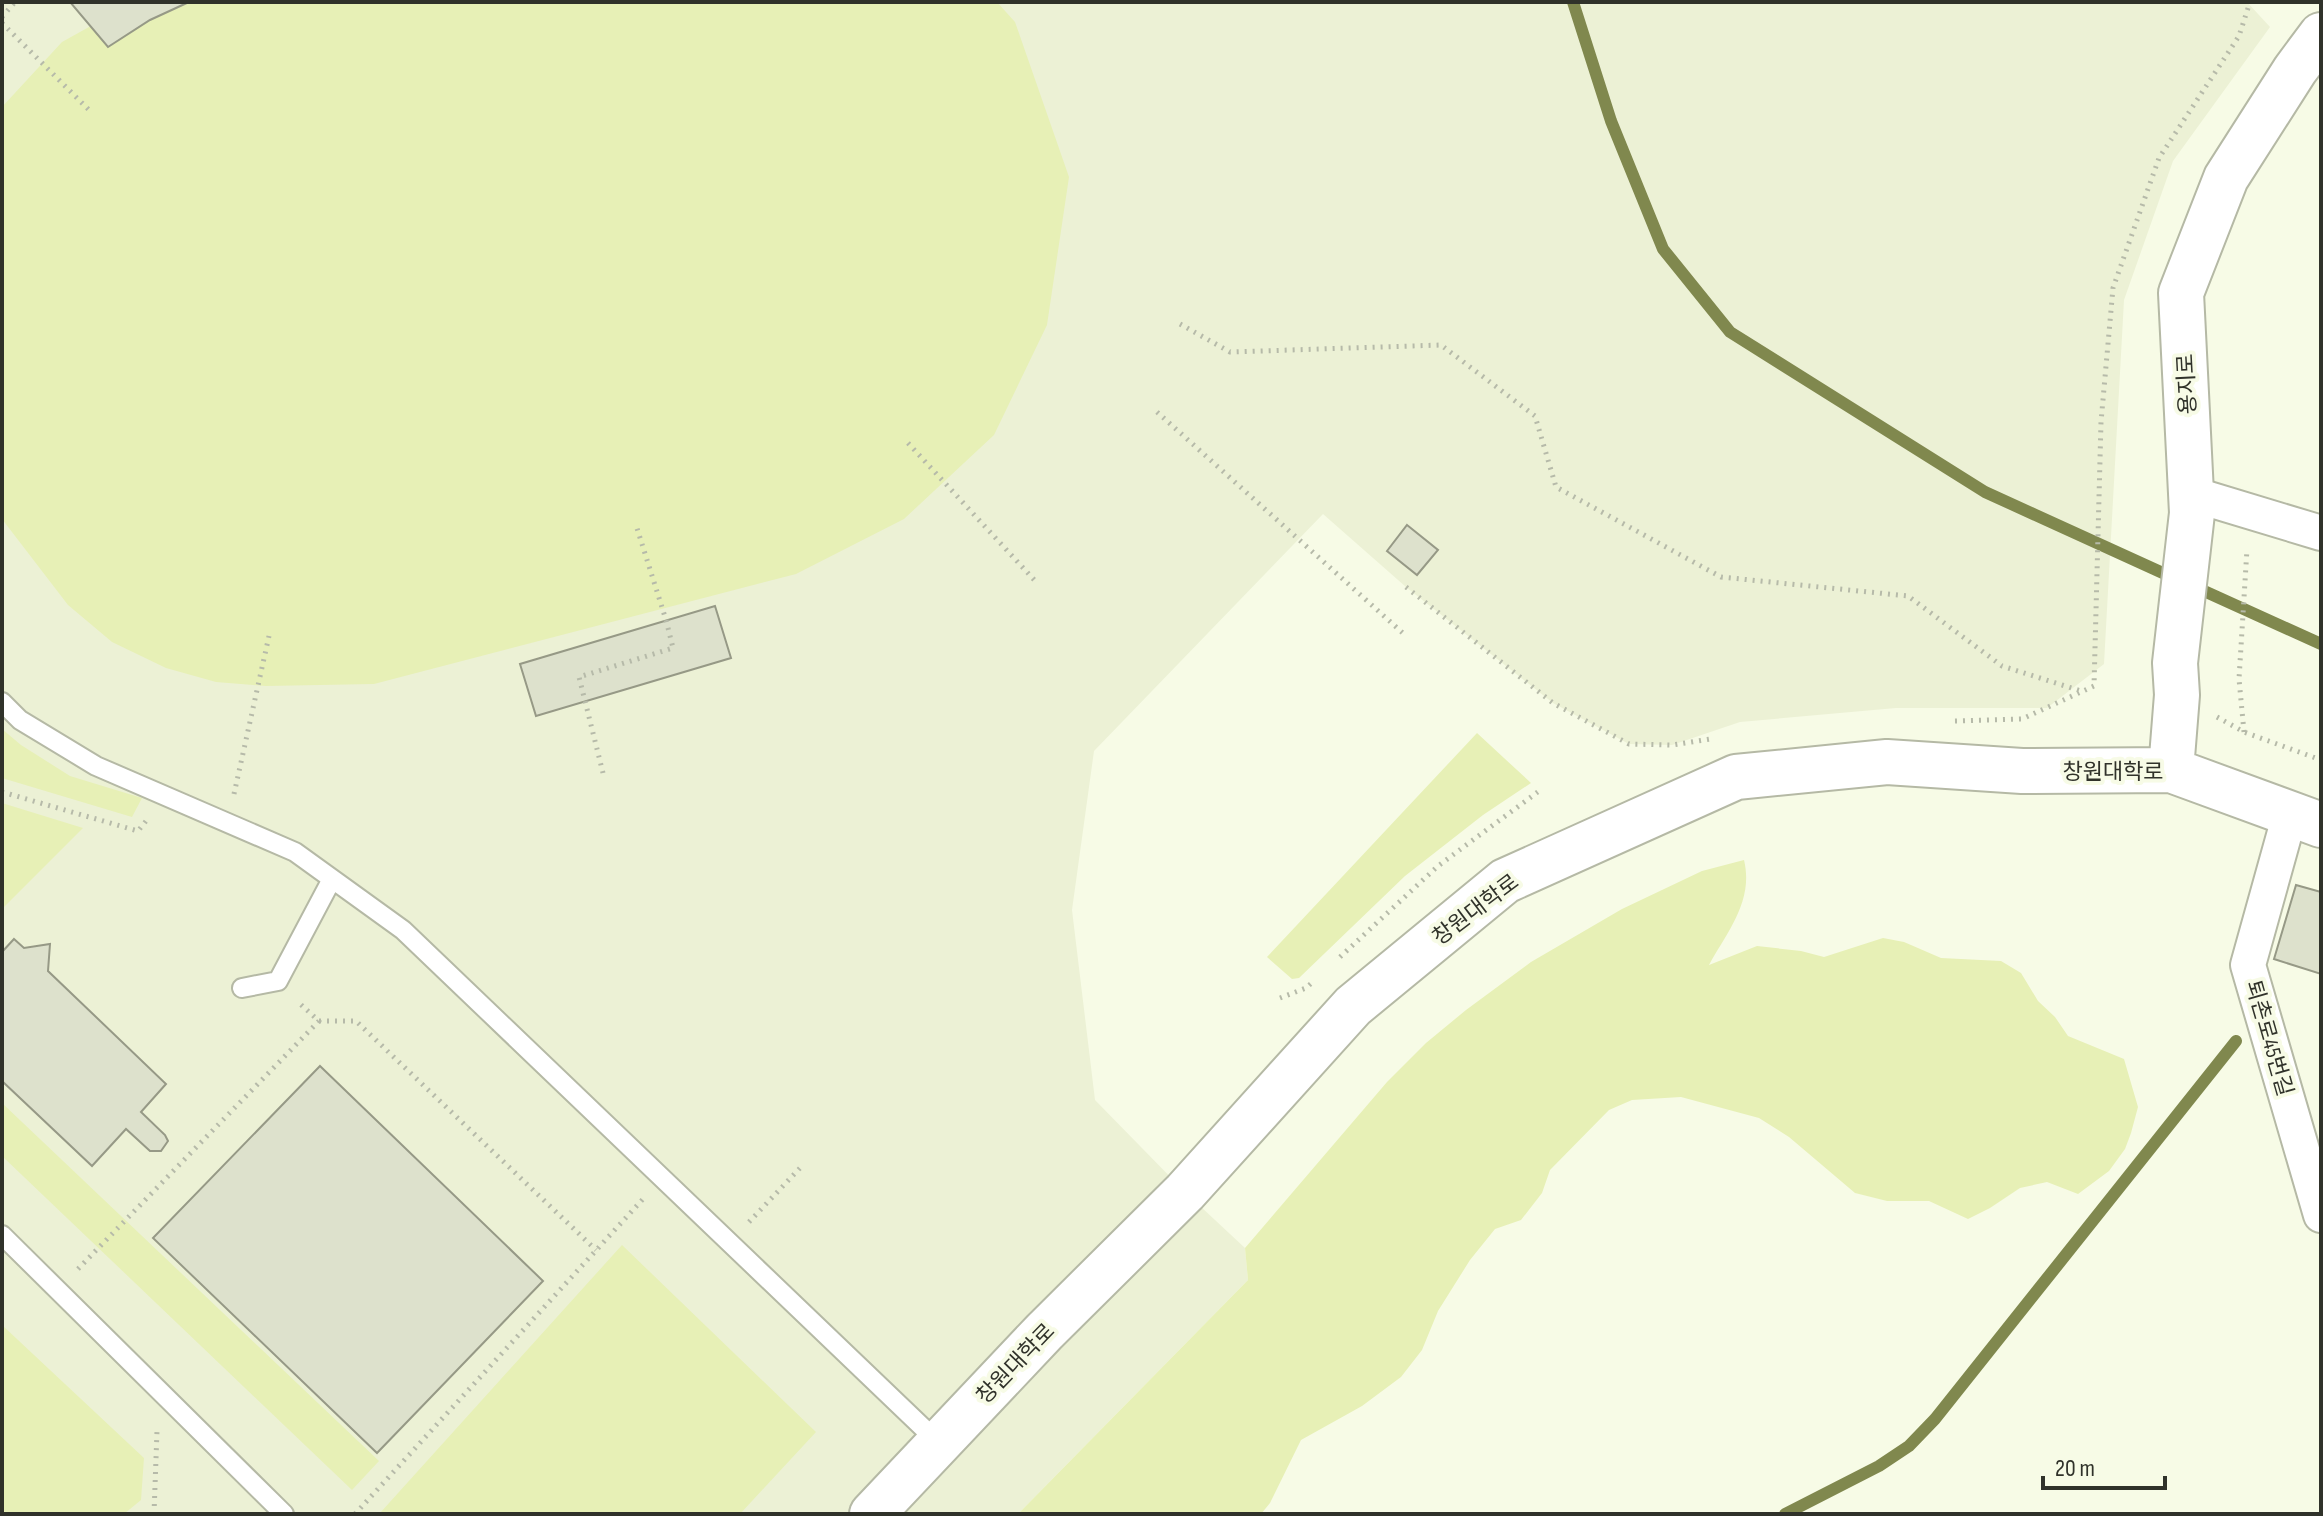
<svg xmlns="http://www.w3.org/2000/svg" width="2323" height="1516" viewBox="0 0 2323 1516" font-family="'Sofia Sans Condensed','Noto Sans KR',sans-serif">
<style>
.built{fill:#ecf1d5}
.green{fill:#e7f0b6}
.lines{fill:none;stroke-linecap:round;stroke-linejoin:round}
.stream{stroke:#80884e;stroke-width:12}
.building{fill:#dde1cc;stroke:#969986;stroke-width:2}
.lane-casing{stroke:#b5b9a5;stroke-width:22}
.street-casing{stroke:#b5b9a5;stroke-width:38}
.secondary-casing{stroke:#b5b9a5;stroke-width:48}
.path{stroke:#b6baa9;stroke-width:5;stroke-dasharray:2 6;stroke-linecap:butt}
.lane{stroke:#fff;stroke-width:18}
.street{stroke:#fff;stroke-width:34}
.secondary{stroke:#fff;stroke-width:44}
.labels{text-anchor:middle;stroke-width:8;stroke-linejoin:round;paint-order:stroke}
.street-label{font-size:22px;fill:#30322a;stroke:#f7fbe6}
</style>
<rect width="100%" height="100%" fill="#f7fbe6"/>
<path class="built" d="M 2,2 L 2247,2 L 2270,27 L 2173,161 L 2124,300 L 2104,664 L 2047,708 L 1896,708 L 1740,722 L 1672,745 L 1629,744 L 1553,703 L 1406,587 L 1323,514 L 1094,751 L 1072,910 L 1095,1100 L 1185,1192 L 1245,1248 L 1248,1280 L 1018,1514 L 2,1514 Z"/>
<path class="green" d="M 134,2 L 997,2 L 1015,22 L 1069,177 L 1047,325 L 994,435 L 904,519 L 796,574 L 374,684 L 266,686 L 216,682 L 166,668 L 112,642 L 68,605 L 2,519 L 2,107 L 62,42 Z
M 2,729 L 21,745 L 70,776 L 142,798 L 132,817 L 2,778 Z
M 1477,733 L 1531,783 L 1483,815 L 1405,876 L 1299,978 L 1292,979 L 1267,957 Z
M 2,803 L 83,828 L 2,909 Z
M 1744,860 C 1754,901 1727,932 1709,965 L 1757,946 L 1801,951 L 1824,957 L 1883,938 L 1904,942 L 1941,958 L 2001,961 L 2021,973 L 2038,1001 L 2055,1017 L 2068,1036 L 2124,1059 L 2138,1107 L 2131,1133 L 2125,1149 L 2109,1171 L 2078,1194 L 2047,1182 L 2020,1188 L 1990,1208 L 1968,1219 L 1929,1201 L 1887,1201 L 1855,1193 L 1789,1137 L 1759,1118 L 1681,1097 L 1632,1100 L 1609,1110 L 1550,1170 L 1542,1193 L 1521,1220 L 1495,1229 L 1470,1260 L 1438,1311 L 1422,1350 L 1401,1377 L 1362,1406 L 1301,1440 L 1270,1503 L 1261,1514 L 1018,1514 L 1248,1280 L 1245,1248 L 1387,1082 L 1426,1043 L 1466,1010 L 1531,962 L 1622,909 L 1702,871 Z
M 2,1103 L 379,1461 L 352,1490 L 2,1156 Z
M 622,1245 L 816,1432 L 740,1514 L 380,1513 Z
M 2,1325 L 144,1458 L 141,1500 L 124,1514 L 2,1514 Z"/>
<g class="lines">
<path class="stream" d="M 1573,2 L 1611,121 L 1663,249 L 1730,332 L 1985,492 L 2176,579
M 2193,586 L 2321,644
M 1785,1514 L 1879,1466 L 1909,1446 L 1935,1419 L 2236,1041"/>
</g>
<path class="building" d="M 70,2 L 189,2 L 150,20 L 108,47 Z
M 1407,525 L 1438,550 L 1417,575 L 1387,551 Z
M 715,606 L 731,658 L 536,716 L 520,664 Z
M 2296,885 L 2321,892 L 2321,974 L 2274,959 Z
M 14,939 L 24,948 L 50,944 L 48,971 L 166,1084 L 141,1112 L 165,1135 L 168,1141 L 161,1151 L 150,1151 L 126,1129 L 92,1166 L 2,1081 L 2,952 Z
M 320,1066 L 543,1281 L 377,1453 L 153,1238 Z"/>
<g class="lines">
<defs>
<path id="lane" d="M 2,702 L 20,720 L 96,766 L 295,852 L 403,930 L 939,1443
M 242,988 L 278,981 L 332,879
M 2,1235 L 284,1514"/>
<path id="street" d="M 2192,494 L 2321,533
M 2290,814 L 2248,965 L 2321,1215"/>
<path id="secondary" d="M 2171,770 L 2177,695 L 2175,663 L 2192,513 L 2181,293 L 2226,178 L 2295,70 L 2321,35
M 872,1514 L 1044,1332 L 1185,1192 L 1353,1006 L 1505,881 L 1736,777 L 1887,762 L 2022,771 L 2171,770 L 2321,825"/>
</defs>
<use href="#lane" class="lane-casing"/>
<use href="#street" class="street-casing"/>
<use href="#secondary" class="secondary-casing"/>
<path class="path" d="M 2,17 L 15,2
M 2,23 L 92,113
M 1180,324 L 1230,352 L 1441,345 L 1535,416 L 1556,487 L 1721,577 L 1908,596 L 2002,666 L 2081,691
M 1157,412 L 1405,635
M 908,443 L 1038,584
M 1406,587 L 1553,703 L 1629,744 L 1672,745 L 1710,739
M 2217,717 L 2244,732 L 2321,760
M 1955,721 L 2022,719 L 2094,686 L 2101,422 L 2113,288 L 2159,158 L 2239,36 L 2250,2
M 2244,732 L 2239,679 L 2247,549
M 603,773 L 579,677 L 673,648 L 666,620 L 636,525
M 2,792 L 138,831 L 146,821
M 234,794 L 269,636
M 1340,957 L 1438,866 L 1539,791
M 1280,998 L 1306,988 L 1315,980
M 319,1021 L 356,1021 L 596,1250
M 749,1222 L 800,1168
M 78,1269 L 319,1021 L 298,1002
M 154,1514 L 157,1431
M 355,1514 L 643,1199"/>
<use href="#lane" class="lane"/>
<use href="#street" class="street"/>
<use href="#secondary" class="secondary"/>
</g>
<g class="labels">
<g class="street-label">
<text transform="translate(2186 384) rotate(-93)" y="8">용지로</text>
<text x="2113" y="779">창원대학로</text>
<text transform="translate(1475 909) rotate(-37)" y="8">창원대학로</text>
<text transform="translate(2270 1038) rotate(74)" y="8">퇴촌로45번길</text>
<text transform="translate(1015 1363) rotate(-46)" y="8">창원대학로</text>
</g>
</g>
<rect width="2323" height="1516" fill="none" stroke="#30322a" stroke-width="8"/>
<path d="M2043 1476v12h122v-12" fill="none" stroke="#30322a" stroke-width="4"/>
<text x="2055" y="1476" font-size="24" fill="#30322a" stroke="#f7fbe6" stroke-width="6" paint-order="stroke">20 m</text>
</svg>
